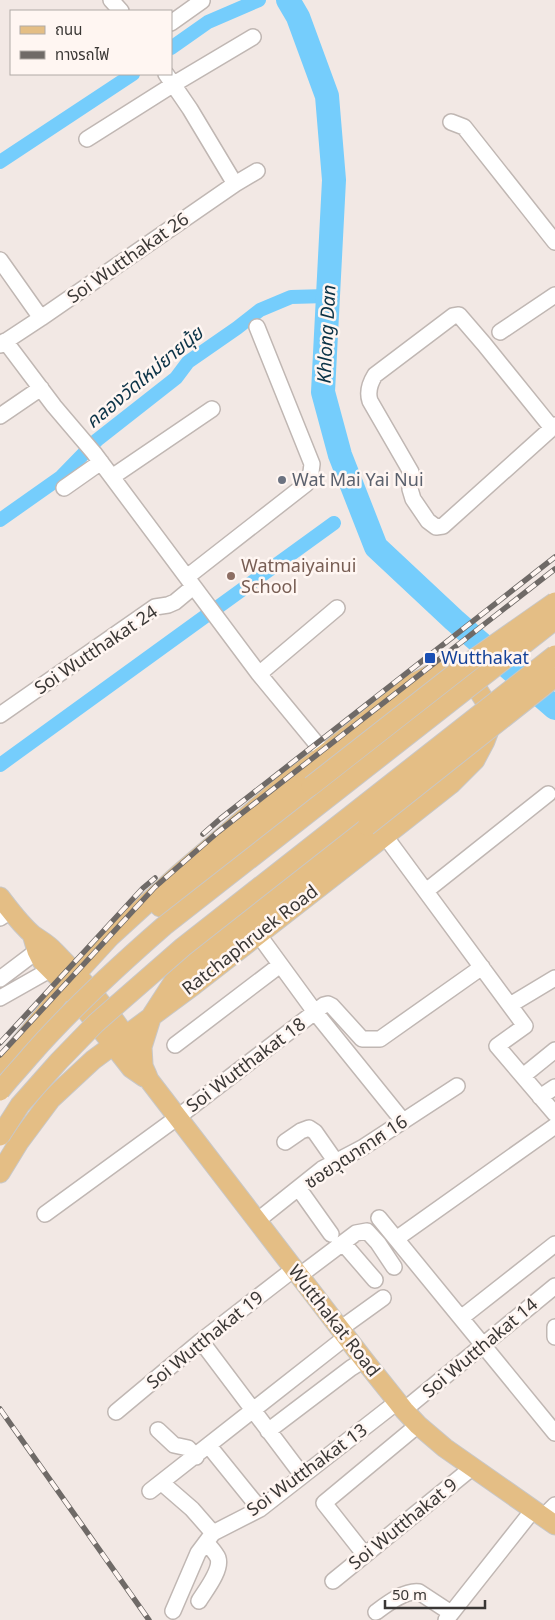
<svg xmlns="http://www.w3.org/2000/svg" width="555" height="1620" viewBox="0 0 555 1620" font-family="'Noto Sans','Noto Sans Thai',sans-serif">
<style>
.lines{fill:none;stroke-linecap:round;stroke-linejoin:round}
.canal{stroke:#75cdfc;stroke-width:14}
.river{stroke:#75cdfc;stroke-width:24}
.minor-casing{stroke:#c0b7b3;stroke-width:18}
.major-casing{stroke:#c8c7c6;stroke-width:21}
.minor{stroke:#fff;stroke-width:15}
.major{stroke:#e4be85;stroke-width:19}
.rail-casing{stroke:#6f6a67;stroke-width:5.5}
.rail{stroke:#fff6f2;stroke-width:4;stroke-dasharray:11;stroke-linecap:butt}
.major-bridge-casing{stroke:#c8c7c6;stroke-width:21;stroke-linecap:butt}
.major-bridge{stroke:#e4be85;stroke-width:19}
.worship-dot{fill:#6b7280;stroke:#fff6f2;stroke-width:2}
.education-dot{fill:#8d6e63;stroke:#fff6f2;stroke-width:2}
.transit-dot{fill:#1a4fb4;stroke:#fff6f2;stroke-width:2}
.labels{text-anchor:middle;stroke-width:5;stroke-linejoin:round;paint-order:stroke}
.street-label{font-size:18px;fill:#3a3735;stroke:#fff6f2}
.worship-label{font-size:18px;fill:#5b616d;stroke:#fff6f2;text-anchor:start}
.education-label{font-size:18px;fill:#785e54;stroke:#fff6f2;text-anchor:start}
.transit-label{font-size:18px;fill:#164399;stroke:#fff6f2;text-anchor:start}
.water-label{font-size:19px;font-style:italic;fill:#0b3347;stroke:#fff6f2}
</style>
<rect width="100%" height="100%" fill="#f2e8e4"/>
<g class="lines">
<path class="canal" d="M 171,48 L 208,22 L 259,0
M 0,162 L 133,74
M 0,520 L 61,477 L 97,440 L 176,378 L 188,362 L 237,328 L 260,310 L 291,297 L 327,296
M 0,765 L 334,523"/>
<path class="river" d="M 288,0 L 298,17 L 327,96 L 334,180 L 323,392 L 340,455 L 376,547 L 454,620 L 555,708"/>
<defs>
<path id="minor" d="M 111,0 L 121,11
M 171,23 L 202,1
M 166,74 L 190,109 L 235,184
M 451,122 L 464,127 L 555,242
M 87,139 L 174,84 L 253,37
M 0,260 L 41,318
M 500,332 L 555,295
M 5,341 L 54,406 L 94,453 L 259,674 L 325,754
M 0,345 L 41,318 L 235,184 L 257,171
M 0,416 L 41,388
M 552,428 L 484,344 L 459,315 L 453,316 L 375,375 C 370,383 367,392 370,401 L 411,472 L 410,489 L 413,499 L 428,521 L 436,527 L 443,526 L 552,428 L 555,425
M 112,477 L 212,409
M 64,488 L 101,462
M 187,577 L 306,484 L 311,472 L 312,464 L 257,327
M 259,674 L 337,608
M 0,715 L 155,607 L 168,605 L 175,602 L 193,587
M 385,836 L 525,1026 L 497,1046 L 555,1114
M 426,891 L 548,794
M 0,918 L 11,911
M 258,934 L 315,1012 L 403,1121
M 0,979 L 37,951
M 0,998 L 46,972
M 510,1005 L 555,978
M 175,1045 L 280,965
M 523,1076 L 555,1050
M 540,1097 L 555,1087
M 285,1142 L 301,1131 L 309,1128 L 315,1132 L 336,1162
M 299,1189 L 331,1234
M 45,1214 L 178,1117 L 324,1005 L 328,1004 L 332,1006 L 362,1039 L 380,1039 L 482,967
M 379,1218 L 555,1433
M 257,1221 L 322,1169 L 362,1148 L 457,1086
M 396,1239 L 555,1126
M 343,1243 L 375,1280
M 299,1276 L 356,1233 L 367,1231 L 378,1243 L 394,1267
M 461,1318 L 555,1244
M 555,1327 L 555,1337
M 340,1329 L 383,1298
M 201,1341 L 302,1475
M 404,1410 L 555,1286
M 116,1412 L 201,1341 L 294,1269
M 158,1430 L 174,1445 L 188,1448 L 196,1457
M 268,1431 L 351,1368 L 364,1360
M 209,1446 L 260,1509
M 162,1483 L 192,1509 L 213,1533
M 150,1491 L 346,1337
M 543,1517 L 555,1505
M 365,1555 L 324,1503 L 418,1425
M 333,1581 L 473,1467
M 199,1601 C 205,1591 222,1570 218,1558 C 216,1553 210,1547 206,1542
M 173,1611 L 198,1553 L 213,1533 L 260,1509 L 397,1402
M 376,1612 C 387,1604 405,1590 419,1592 L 451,1613
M 446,1620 L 533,1510"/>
<path id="major" d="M 0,897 C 10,910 20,924 33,935 C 40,940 48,944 54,951 C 87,984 133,1037 149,1080 L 364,1360 L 404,1410 L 418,1425 L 445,1448 L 555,1525
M 160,907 L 311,786
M 32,934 L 37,951 L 42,961 L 66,985 L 131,1068 L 144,1077
M 143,1064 L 142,1047 L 152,1015 L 174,981 L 193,964 L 367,826
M 0,1068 L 48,1010 L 66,985 L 110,937 L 179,874 L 288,781 L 325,754 L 412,684 L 435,672 L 453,672 L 466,677 L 478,690 L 488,706 L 491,725 L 485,741 L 475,760 L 451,784 L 385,836 L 194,985 L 93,1060 L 51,1099 L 19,1142 L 0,1173"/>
</defs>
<use href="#minor" class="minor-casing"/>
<use href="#major" class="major-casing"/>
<use href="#minor" class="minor"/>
<use href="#major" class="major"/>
<defs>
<path id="rail" d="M 203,834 L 220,819 L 555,557
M 0,1043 L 143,888 L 155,878
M 0,1055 L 155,887 L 218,832 L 555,569
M 0,1409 L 149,1620"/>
</defs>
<use href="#rail" class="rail-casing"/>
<use href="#rail" class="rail"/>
<defs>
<path id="major-bridge" d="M 311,786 L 468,663 L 555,602
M 367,826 L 555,677
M 0,1091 C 9,1079 20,1068 30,1056 C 71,1009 117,967 164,926 L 555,620
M 0,1136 L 20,1105 L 59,1061 L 96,1023 L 183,947 L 555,655"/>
</defs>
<use href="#major-bridge" class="major-bridge-casing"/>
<use href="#major-bridge" class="major-bridge"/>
</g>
<circle class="worship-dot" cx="282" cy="480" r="5"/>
<circle class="education-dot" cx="231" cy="576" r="5"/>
<rect class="transit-dot" x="424" y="652" width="12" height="12" rx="2.5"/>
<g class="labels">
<g class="street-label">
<text transform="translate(128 258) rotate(-35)" y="6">Soi Wutthakat 26</text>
<text transform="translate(96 650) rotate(-34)" y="6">Soi Wutthakat 24</text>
<text transform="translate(250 940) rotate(-38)" y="6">Ratchaphruek Road</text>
<text transform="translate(246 1065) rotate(-37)" y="6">Soi Wutthakat 18</text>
<text transform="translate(356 1152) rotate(-33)" y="6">ซอยวุฒากาศ 16</text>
<text transform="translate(334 1321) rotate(52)" y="6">Wutthakat Road</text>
<text transform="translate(205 1340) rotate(-39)" y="6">Soi Wutthakat 19</text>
<text transform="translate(480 1348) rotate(-40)" y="6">Soi Wutthakat 14</text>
<text transform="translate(307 1470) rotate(-36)" y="6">Soi Wutthakat 13</text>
<text transform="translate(403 1524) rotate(-39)" y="6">Soi Wutthakat 9</text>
</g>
<g class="worship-label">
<text x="292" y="486">Wat Mai Yai Nui</text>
</g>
<g class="education-label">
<text x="241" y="572">Watmaiyainui<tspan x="241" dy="21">School</tspan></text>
</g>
<g class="transit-label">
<text x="441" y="664">Wutthakat</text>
</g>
<g class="water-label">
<text transform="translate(326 334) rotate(-87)" y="7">Khlong Dan</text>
<text transform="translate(144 377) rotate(-40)" y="7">คลองวัดใหม่ยายนุ้ย</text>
</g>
</g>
<rect x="10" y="10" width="162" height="65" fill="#fff6f2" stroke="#b0aaa6"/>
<rect x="20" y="26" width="25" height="8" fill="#e4be85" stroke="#b0aaa6"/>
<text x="55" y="35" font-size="15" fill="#3a3735">ถนน</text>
<rect x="20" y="51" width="25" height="8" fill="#6f6a67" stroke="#b0aaa6"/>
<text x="55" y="60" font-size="15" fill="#3a3735">ทางรถไฟ</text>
<path d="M385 1600v8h100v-8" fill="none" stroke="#3a3735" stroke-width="2.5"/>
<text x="392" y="1600" font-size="15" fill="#3a3735" stroke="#fff6f2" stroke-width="4" paint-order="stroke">50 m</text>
</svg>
